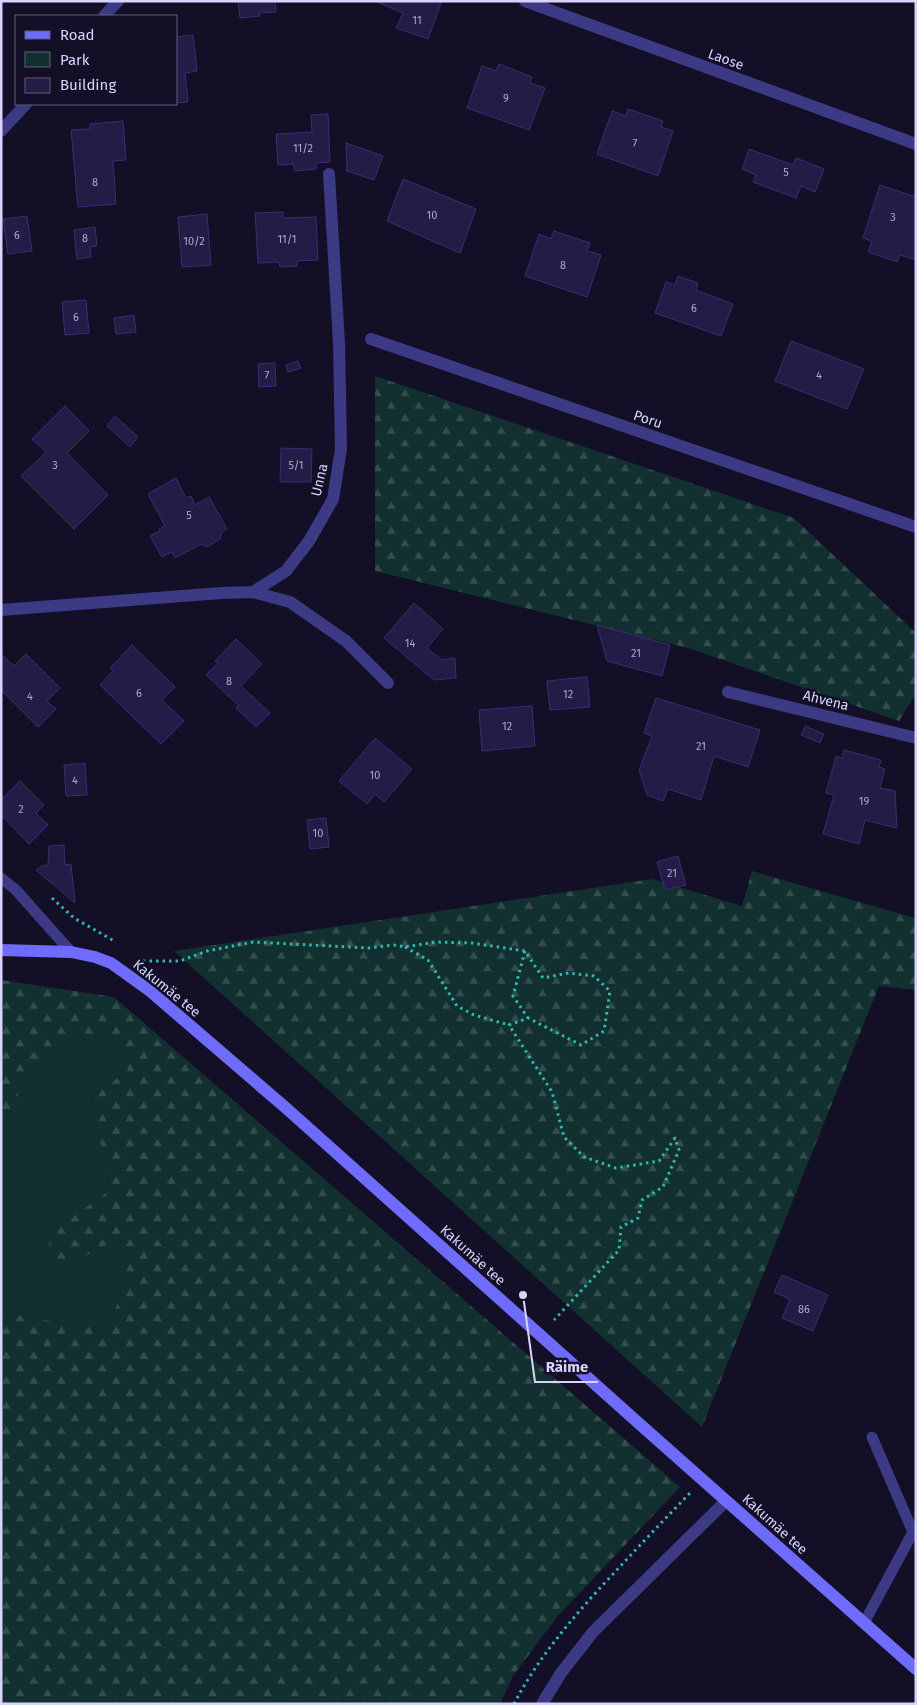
<svg xmlns="http://www.w3.org/2000/svg" width="917" height="1705" viewBox="0 0 917 1705" font-family="'Fira Sans',sans-serif">
<style>
.green{fill:#12302f}
.forest{fill:url(#forest-firs)}
.building{fill:#241b47;stroke:#3b2d73}
.lines{fill:none;stroke-linecap:round;stroke-linejoin:round}
.path{stroke:#2fb8b0;stroke-width:3;stroke-dasharray:2.5 4;stroke-linecap:butt}
.lane{stroke:#3d3a85;stroke-width:11}
.street{stroke:#3d3a85;stroke-width:12}
.secondary{stroke:#6f6bff;stroke-width:12}
.labels{text-anchor:middle;stroke-width:5;stroke-linejoin:round;paint-order:stroke}
.number-label{font-size:11px;fill:#aca6d1}
.street-label{font-size:14px;fill:#d9d4ff;stroke:#130f26}
.leader{fill:none;stroke:#d9d4ff;stroke-width:2}
.callout-dot{fill:#d9d4ff;stroke:#130f26;stroke-width:2}
.callout-label{font-size:15px;text-anchor:middle;font-weight:bold;fill:#d9d4ff;stroke:#130f26;stroke-width:5;stroke-linejoin:round;paint-order:stroke}
</style>
<defs>
<pattern id="forest-firs" width="22" height="20" patternUnits="userSpaceOnUse" patternTransform="scale(1.25)"><rect width="22" height="20" fill="#12302f"/><path d="M5 1l3.5 6h-7zM16 11l3.5 6h-7z" fill="#344d4e"/></pattern>
</defs>
<rect width="100%" height="100%" fill="#130f26"/>
<path class="green" d="M 82,1034 L 117,1038 L 128,1070 L 91,1098 L 110,1190 L 118,1239 L 132,1252 L 111,1324 L 79,1326 L 1,1312 L 1,1115 L 18,1109 L 18,1077 Z"/>
<path class="forest" d="M 375,376 L 794,518 L 916,633 L 916,694 L 899,721 L 688,648 L 375,571 Z
M 752,871 L 915,918 L 916,990 L 879,986 L 702,1427 L 174,951 L 652,879 L 742,906 Z
M 1,980 L 114,997 L 680,1487 L 556,1618 L 513,1676 L 500,1704 L 1,1704 L 1,1312 L 79,1326 L 111,1324 L 132,1252 L 118,1239 L 68,1265 L 51,1256 L 48,1235 L 110,1190 L 91,1098 L 128,1070 L 117,1038 L 82,1034 L 18,1077 L 18,1109 L 1,1115 Z"/>
<path class="building" d="M 238,1 L 275,1 L 276,12 L 259,13 L 260,16 L 240,18 Z
M 375,1 L 442,1 L 428,39 L 396,28 L 403,13 Z
M 193,35 L 197,71 L 185,73 L 188,102 L 176,103 L 176,37 Z
M 499,64 L 532,77 L 530,83 L 545,88 L 529,130 L 467,108 L 482,66 L 496,71 Z
M 628,109 L 663,121 L 661,127 L 673,131 L 658,176 L 597,154 L 612,111 L 626,116 Z
M 328,114 L 330,162 L 316,163 L 316,169 L 294,171 L 294,164 L 278,165 L 276,134 L 312,132 L 311,115 Z
M 123,121 L 126,160 L 113,161 L 116,204 L 78,207 L 71,130 L 90,129 L 90,124 Z
M 346,143 L 383,156 L 374,180 L 347,171 Z
M 749,149 L 793,165 L 796,158 L 824,169 L 815,192 L 801,186 L 796,198 L 753,182 L 756,175 L 742,169 Z
M 403,179 L 476,209 L 460,253 L 387,221 Z
M 880,185 L 916,197 L 916,260 L 900,255 L 897,262 L 868,252 L 872,241 L 863,238 Z
M 283,212 L 283,218 L 316,217 L 318,260 L 297,261 L 297,266 L 280,267 L 279,262 L 258,263 L 255,213 Z
M 207,214 L 211,265 L 182,267 L 178,217 Z
M 27,216 L 32,251 L 8,254 L 3,219 Z
M 95,227 L 97,246 L 90,247 L 91,257 L 77,259 L 74,230 Z
M 554,231 L 590,243 L 587,251 L 601,255 L 587,297 L 525,276 L 539,234 L 551,239 Z
M 678,276 L 698,283 L 696,290 L 733,304 L 721,336 L 655,313 L 666,282 L 675,285 Z
M 86,300 L 89,333 L 65,335 L 62,302 Z
M 134,315 L 136,332 L 116,334 L 114,318 Z
M 791,341 L 864,369 L 847,409 L 775,381 Z
M 298,361 L 301,368 L 288,372 L 286,365 Z
M 275,363 L 276,386 L 259,387 L 258,364 Z
M 65,406 L 89,431 L 67,453 L 108,495 L 74,529 L 21,476 L 46,452 L 32,439 Z
M 115,416 L 138,437 L 130,447 L 107,426 Z
M 281,448 L 312,449 L 311,482 L 280,482 Z
M 176,478 L 186,498 L 191,496 L 195,505 L 209,497 L 227,529 L 221,533 L 220,539 L 207,547 L 201,544 L 175,558 L 172,552 L 162,557 L 150,536 L 160,531 L 159,529 L 165,526 L 148,494 Z
M 414,603 L 443,629 L 427,648 L 442,660 L 455,658 L 456,678 L 434,680 L 384,638 Z
M 597,625 L 670,645 L 662,676 L 607,661 Z
M 236,639 L 262,664 L 241,686 L 270,713 L 256,727 L 236,708 L 239,706 L 206,675 L 218,663 L 215,661 Z
M 132,645 L 175,687 L 162,700 L 184,721 L 161,744 L 100,685 L 113,671 L 110,668 Z
M 1,654 L 14,666 L 26,654 L 60,688 L 47,701 L 56,709 L 38,727 L 1,690 Z
M 587,677 L 590,707 L 550,710 L 547,681 Z
M 656,698 L 760,730 L 748,767 L 714,756 L 701,800 L 668,789 L 663,801 L 647,795 L 639,770 L 652,736 L 644,733 Z
M 532,706 L 535,746 L 482,751 L 479,710 Z
M 805,726 L 824,734 L 820,743 L 801,735 Z
M 375,738 L 412,769 L 384,802 L 375,794 L 367,804 L 339,781 Z
M 844,750 L 881,760 L 879,767 L 885,769 L 880,788 L 895,791 L 897,828 L 865,820 L 859,844 L 823,834 L 834,795 L 826,793 L 836,756 L 842,758 Z
M 85,763 L 87,795 L 66,796 L 64,765 Z
M 20,781 L 44,805 L 36,813 L 48,825 L 29,844 L 1,815 L 1,800 Z
M 326,818 L 329,847 L 310,849 L 307,820 Z
M 64,845 L 65,865 L 71,864 L 75,903 L 36,870 L 42,866 L 48,865 L 49,846 Z
M 678,856 L 686,885 L 665,890 L 657,862 Z
M 782,1275 L 828,1295 L 813,1331 L 782,1318 L 790,1299 L 774,1292 Z"/>
<g class="lines">
<path class="path" d="M 52,898 L 74,918 L 116,942
M 405,947 L 428,960 L 457,1006 L 474,1015 L 509,1025
M 525,951 L 513,996 L 528,1018
M 143,961 L 180,961 L 207,951 L 253,942 L 369,948 L 394,945 L 405,947 L 436,942 L 472,943 L 525,951 L 543,978 L 569,973 L 594,976 L 610,991 L 604,1031 L 581,1045 L 528,1018 L 509,1025 L 552,1092 L 564,1137 L 584,1157 L 616,1168 L 659,1161 L 675,1138 L 679,1150 L 663,1187 L 642,1200 L 638,1218 L 621,1227 L 619,1250 L 554,1320
M 514,1704 C 534,1665 561,1632 590,1599 C 623,1563 656,1528 690,1493"/>
<path class="lane" d="M 1,878 L 16,890 L 71,952
M 864,1623 L 913,1532 L 872,1437"/>
<path class="street" d="M 525,1 L 916,144
M 104,16 L 118,1
M 1,131 L 26,104
M 371,339 L 916,527
M 253,592 L 286,571 L 309,541 L 333,499 L 341,449 L 339,343 L 329,174
M 1,610 L 221,593 L 253,592 L 290,602 L 346,641 L 388,683
M 728,692 L 916,738
M 542,1704 L 561,1673 L 593,1632 L 726,1501"/>
<path class="secondary" d="M 1,950 L 71,952 L 95,957 L 111,963 L 150,991 L 286,1108 L 643,1427 L 916,1669"/>
</g>
<g class="labels">
<g class="number-label">
<text x="417" y="24">11</text>
<text x="506" y="102">9</text>
<text x="635" y="147">7</text>
<text x="303" y="152">11/2</text>
<text x="786" y="176">5</text>
<text x="95" y="186">8</text>
<text x="432" y="219">10</text>
<text x="893" y="221">3</text>
<text x="17" y="239">6</text>
<text x="85" y="242">8</text>
<text x="287" y="243">11/1</text>
<text x="194" y="245">10/2</text>
<text x="563" y="269">8</text>
<text x="694" y="312">6</text>
<text x="76" y="321">6</text>
<text x="267" y="379">7</text>
<text x="819" y="379">4</text>
<text x="55" y="469">3</text>
<text x="296" y="469">5/1</text>
<text x="189" y="519">5</text>
<text x="410" y="647">14</text>
<text x="636" y="657">21</text>
<text x="229" y="685">8</text>
<text x="139" y="697">6</text>
<text x="568" y="698">12</text>
<text x="30" y="700">4</text>
<text x="507" y="730">12</text>
<text x="701" y="750">21</text>
<text x="375" y="779">10</text>
<text x="75" y="784">4</text>
<text x="864" y="805">19</text>
<text x="21" y="813">2</text>
<text x="318" y="837">10</text>
<text x="672" y="877">21</text>
<text x="804" y="1313">86</text>
</g>
<g class="street-label">
<text transform="translate(726 59) rotate(20)" y="5">Laose</text>
<text transform="translate(648 419) rotate(19)" y="5">Poru</text>
<text transform="translate(319 480) rotate(-77)" y="5">Unna</text>
<text transform="translate(826 700) rotate(14)" y="5">Ahvena</text>
<text transform="translate(167 988) rotate(39)" y="5">Kakumäe tee</text>
<text transform="translate(473 1255) rotate(42)" y="5">Kakumäe tee</text>
<text transform="translate(775 1524) rotate(42)" y="5">Kakumäe tee</text>
</g>
</g>
<path class="leader" d="M523 1295L535 1382H598"/>
<circle class="callout-dot" cx="523" cy="1295" r="5"/>
<g class="callout-label">
<text x="567" y="1372">Räime</text>
</g>
<rect width="917" height="1705" fill="none" stroke="#d9d4ff" stroke-width="5"/>
<rect x="15" y="15" width="162" height="90" fill="#130f26" stroke="#625e7d"/>
<rect x="25" y="31" width="25" height="8" fill="#6f6bff" stroke="#625e7d"/>
<text x="60" y="40" font-size="15" fill="#d9d4ff">Road</text>
<rect x="25" y="52" width="25" height="15" fill="#12302f" stroke="#625e7d"/>
<text x="60" y="65" font-size="15" fill="#d9d4ff">Park</text>
<rect x="25" y="78" width="25" height="15" fill="#241b47" stroke="#625e7d"/>
<text x="60" y="90" font-size="15" fill="#d9d4ff">Building</text>
</svg>
